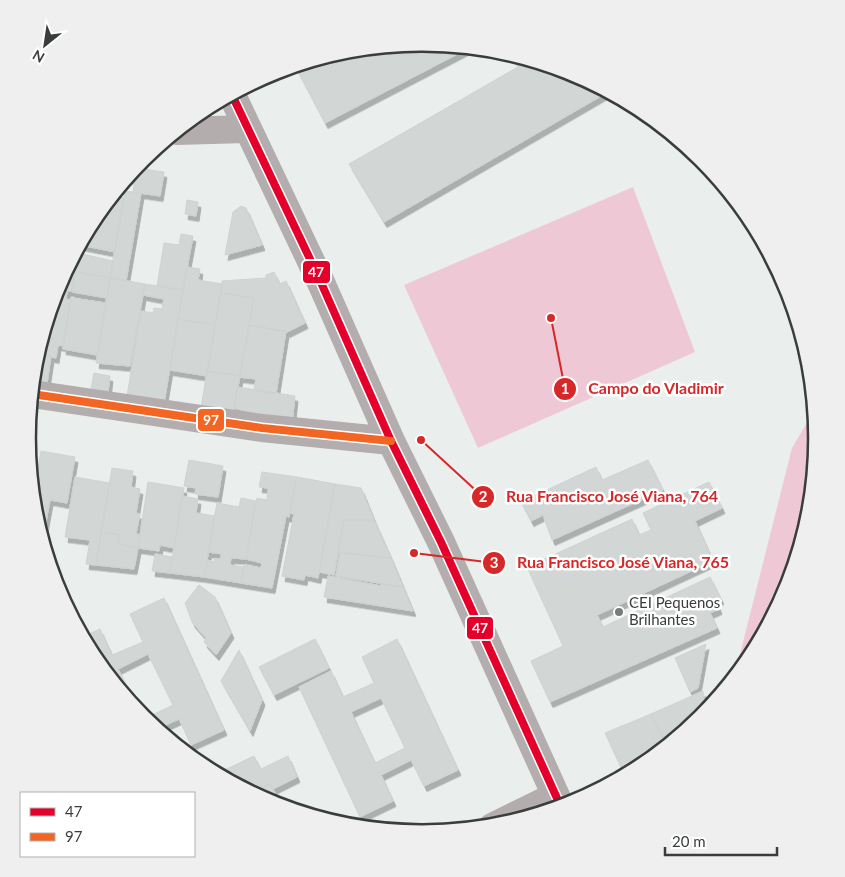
<svg xmlns="http://www.w3.org/2000/svg" width="845" height="877" viewBox="0 0 845 877" font-family="Lato,sans-serif">
<style>
.green{fill:#eec8d5}
.building{fill:#d2d6d5;stroke:#ced3d2;fill-rule:evenodd;filter:url(#shadow)}
.lines{fill:none;stroke-linecap:round;stroke-linejoin:round}
.minor{stroke:#b3adae;stroke-width:28}
.bus-1-casing{stroke:#fff;stroke-width:11}
.bus-2-casing{stroke:#fff;stroke-width:11}
.bus-1{stroke:#e4002b;stroke-width:8}
.bus-2{stroke:#f26522;stroke-width:8}
.poi-dot{fill:#777b7a;stroke:#fff;stroke-width:2}
.labels{text-anchor:middle;stroke-width:5;stroke-linejoin:round;paint-order:stroke}
.poi-label{font-size:15px;fill:#393d3c;stroke:#fff;text-anchor:start}
.rim{fill:none;stroke:#393d3c;stroke-width:2.5}
.leader{fill:none;stroke:#d62828;stroke-width:2}
.callout-dot{fill:#d62828;stroke:#fff;stroke-width:2}
.mark-label{font-size:15px;text-anchor:middle;font-weight:bold;fill:#fff}
.callout-label{font-size:16px;text-anchor:middle;font-weight:bold;fill:#d62828;stroke:#fff;stroke-width:5;stroke-linejoin:round;paint-order:stroke}
.line-badge{stroke:#fff;stroke-width:2}
.badge-label{font-size:14px;text-anchor:middle;font-weight:bold;fill:#fff}
</style>
<defs>
<filter id="shadow"><feDropShadow dx="3" dy="5.5" stdDeviation="0" flood-color="#0004"/></filter>
</defs>
<rect width="100%" height="100%" fill="#eaefee"/>
<path class="green" d="M 633,187 L 695,352 L 478,448 L 404,285 Z
M 815,409 C 816,419 818,429 817,439 C 815,523 788,613 734,678 L 792,448 Z"/>
<path class="building" d="M 423,44 L 469,48 L 325,123 L 295,66 L 346,51 Z
M 511,54 L 574,74 L 608,92 L 384,222 L 349,164 L 518,67 Z
M 136,168 L 164,172 L 160,196 L 133,192 L 135,179 L 128,178 Z
M 125,191 L 141,193 L 126,281 L 110,278 Z
M 113,196 L 124,198 L 115,252 L 80,245 L 94,219 Z
M 187,200 L 198,202 L 196,216 L 185,214 Z
M 241,206 L 246,208 L 262,245 L 225,255 L 233,212 Z
M 181,234 L 193,236 L 183,290 L 157,286 L 164,243 L 179,245 Z
M 80,245 L 75,272 L 66,271 Z
M 78,253 L 113,261 L 110,278 L 75,272 Z
M 187,267 L 200,269 L 198,280 L 222,284 L 215,325 L 178,319 Z
M 66,271 L 75,272 L 72,291 L 67,291 L 66,299 L 71,300 L 63,346 L 58,345 L 56,358 L 37,354 L 58,287 Z
M 75,272 L 110,278 L 107,298 L 72,292 Z
M 274,272 L 280,284 L 286,281 L 305,323 L 287,332 L 249,325 L 254,298 L 221,293 L 222,281 L 266,278 L 266,275 Z
M 110,278 L 145,284 L 130,366 L 96,363 Z
M 145,284 L 183,290 L 164,403 L 127,396 L 141,311 L 153,313 L 154,308 L 162,309 L 164,299 L 143,295 Z
M 221,293 L 254,298 L 240,376 L 207,371 Z
M 71,298 L 106,303 L 97,355 L 63,349 Z
M 178,319 L 215,325 L 207,376 L 170,370 Z
M 249,325 L 286,331 L 276,394 L 254,390 L 256,379 L 239,377 Z
M 37,354 L 51,356 L 47,383 L 33,380 Z
M 207,371 L 240,376 L 233,414 L 201,408 Z
M 94,373 L 110,376 L 108,392 L 91,390 Z
M 237,387 L 295,396 L 292,423 L 246,415 L 246,411 L 234,408 Z
M 41,451 L 75,457 L 67,503 L 50,500 L 45,527 L 38,526 L 35,515 L 33,499 Z
M 189,460 L 223,466 L 218,497 L 195,494 L 196,488 L 184,486 Z
M 648,460 L 663,490 L 552,540 L 543,515 L 531,521 L 521,502 L 596,467 L 602,480 Z
M 112,468 L 133,471 L 131,487 L 140,489 L 136,513 L 140,514 L 136,534 L 140,535 L 138,548 L 118,544 L 120,535 L 101,532 Z
M 30,469 L 38,470 L 33,499 Z
M 262,472 L 297,477 L 289,517 L 286,516 L 272,588 L 241,583 L 244,565 L 261,568 L 262,563 L 246,559 L 257,498 L 267,500 L 268,488 L 259,487 Z
M 75,477 L 110,483 L 96,565 L 86,564 L 90,540 L 65,537 Z
M 297,477 L 335,484 L 318,578 L 305,575 L 304,580 L 282,576 L 294,514 L 290,513 Z
M 148,482 L 184,488 L 174,548 L 160,545 L 159,551 L 138,548 Z
M 709,482 L 722,508 L 695,521 L 713,561 L 597,615 L 603,627 L 710,577 L 721,599 L 716,601 L 719,609 L 710,613 L 717,628 L 550,702 L 531,661 L 563,646 L 527,567 L 632,519 L 639,535 L 651,530 L 643,513 Z
M 335,484 L 361,488 L 374,520 L 344,520 L 334,575 L 319,572 Z
M 182,496 L 198,499 L 196,513 L 215,516 L 204,577 L 170,573 Z
M 241,498 L 256,501 L 246,559 L 231,558 L 230,565 L 244,567 L 241,583 L 204,577 L 207,560 L 214,562 L 214,559 L 220,559 L 222,554 L 208,552 L 217,503 L 239,507 Z
M 344,520 L 374,520 L 391,558 L 338,552 Z
M 101,532 L 120,535 L 118,544 L 138,548 L 134,569 L 96,565 Z
M 340,553 L 391,558 L 403,587 L 336,576 Z
M 155,554 L 172,557 L 170,573 L 152,571 Z
M 328,576 L 381,586 L 381,584 L 403,587 L 413,611 L 324,597 Z
M 199,585 L 215,597 L 231,633 L 216,655 L 204,642 L 206,638 L 192,622 L 185,603 Z
M 164,598 L 224,730 L 191,745 L 179,719 L 157,729 L 144,719 L 173,705 L 148,654 L 118,669 L 140,714 L 94,658 L 83,637 L 100,629 L 112,655 L 143,642 L 130,614 Z
M 315,639 L 329,668 L 274,695 L 259,667 Z
M 397,639 L 458,770 L 424,786 L 411,760 L 381,775 L 393,801 L 360,817 L 299,687 L 331,671 L 343,697 L 374,683 L 362,657 ZM 381,698 L 405,748 L 375,763 L 351,712 Z
M 706,644 L 698,688 L 690,692 L 675,658 Z
M 239,650 L 262,700 L 250,731 L 221,681 Z
M 703,691 L 705,714 L 667,746 L 651,714 Z
M 651,714 L 667,746 L 642,767 L 625,776 L 605,733 Z
M 254,756 L 261,769 L 288,756 L 297,777 L 273,789 L 270,784 L 251,793 L 216,774 Z
M 270,784 L 273,789 L 283,807 L 271,803 L 251,793 Z"/>
<g class="lines">
<path class="minor" d="M 232,95 L 319,278 L 391,441 L 441,542 L 561,807
M 177,131 L 247,129
M 32,394 L 262,428 L 391,441
M 492,827 L 555,796"/>
<defs>
<path id="bus-1" d="M 232,95 L 319,278 L 391,441 L 441,542 L 561,807"/>
<path id="bus-2" d="M 32,394 L 262,428 L 391,441"/>
</defs>
<use href="#bus-1" class="bus-1-casing"/>
<use href="#bus-2" class="bus-2-casing"/>
<use href="#bus-1" class="bus-1"/>
<use href="#bus-2" class="bus-2"/>
</g>
<circle class="poi-dot" cx="619" cy="612" r="5"/>
<g class="labels">
<g class="poi-label">
<text x="629" y="608">CEI Pequenos<tspan x="629" dy="17">Brilhantes</tspan></text>
</g>
</g>
<path d="M0 0H845V877H0ZM36 438a386 386 0 1 1 772 0a386 386 0 1 1-772 0Z" fill="#efefef" fill-rule="evenodd"/>
<path class="rim" d="M36 438a386 386 0 1 1 772 0a386 386 0 1 1-772 0Z"/>
<path class="leader" d="M551 318L565 389M421 440L483 497M414 553L494 563"/>
<g class="callout-dot">
<circle cx="551" cy="318" r="5"/>
<circle cx="421" cy="440" r="5"/>
<circle cx="414" cy="553" r="5"/>
<circle cx="565" cy="389" r="12"/>
<circle cx="483" cy="497" r="12"/>
<circle cx="494" cy="563" r="12"/>
</g>
<g class="mark-label">
<text x="565" y="394">1</text>
<text x="483" y="502">2</text>
<text x="494" y="568">3</text>
</g>
<g class="callout-label">
<text x="656" y="394">Campo do Vladimir</text>
<text x="612" y="502">Rua Francisco José Viana, 764</text>
<text x="623" y="568">Rua Francisco José Viana, 765</text>
</g>
<g class="line-badge">
<rect x="302" y="260" width="29" height="24" rx="5" fill="#e4002b"/>
<rect x="197" y="408" width="28" height="24" rx="5" fill="#f26522"/>
<rect x="466" y="616" width="28" height="24" rx="5" fill="#e4002b"/>
</g>
<g class="badge-label">
<text x="316" y="277">47</text>
<text x="211" y="425">97</text>
<text x="480" y="633">47</text>
</g>
<rect x="20" y="792" width="175" height="65" fill="#ffffff" stroke="#b0b1b1"/>
<rect x="30" y="808" width="25" height="8" fill="#e4002b" stroke="#b0b1b1"/>
<text x="65" y="817" font-size="15" fill="#393d3c">47</text>
<rect x="30" y="833" width="25" height="8" fill="#f26522" stroke="#b0b1b1"/>
<text x="65" y="842" font-size="15" fill="#393d3c">97</text>
<g transform="translate(45 45) rotate(210)" stroke="#ffffff" stroke-width="4" paint-order="stroke">
<path d="M0-4L9 19L0 12L-9 19Z" fill="#393d3c"/>
<text y="-8" font-size="14" font-weight="bold" text-anchor="middle" fill="#393d3c">N</text>
</g>
<path d="M665 847v8h112v-8" fill="none" stroke="#393d3c" stroke-width="2.5"/>
<text x="672" y="847" font-size="15" fill="#393d3c" stroke="#ffffff" stroke-width="4" paint-order="stroke">20 m</text>
</svg>
